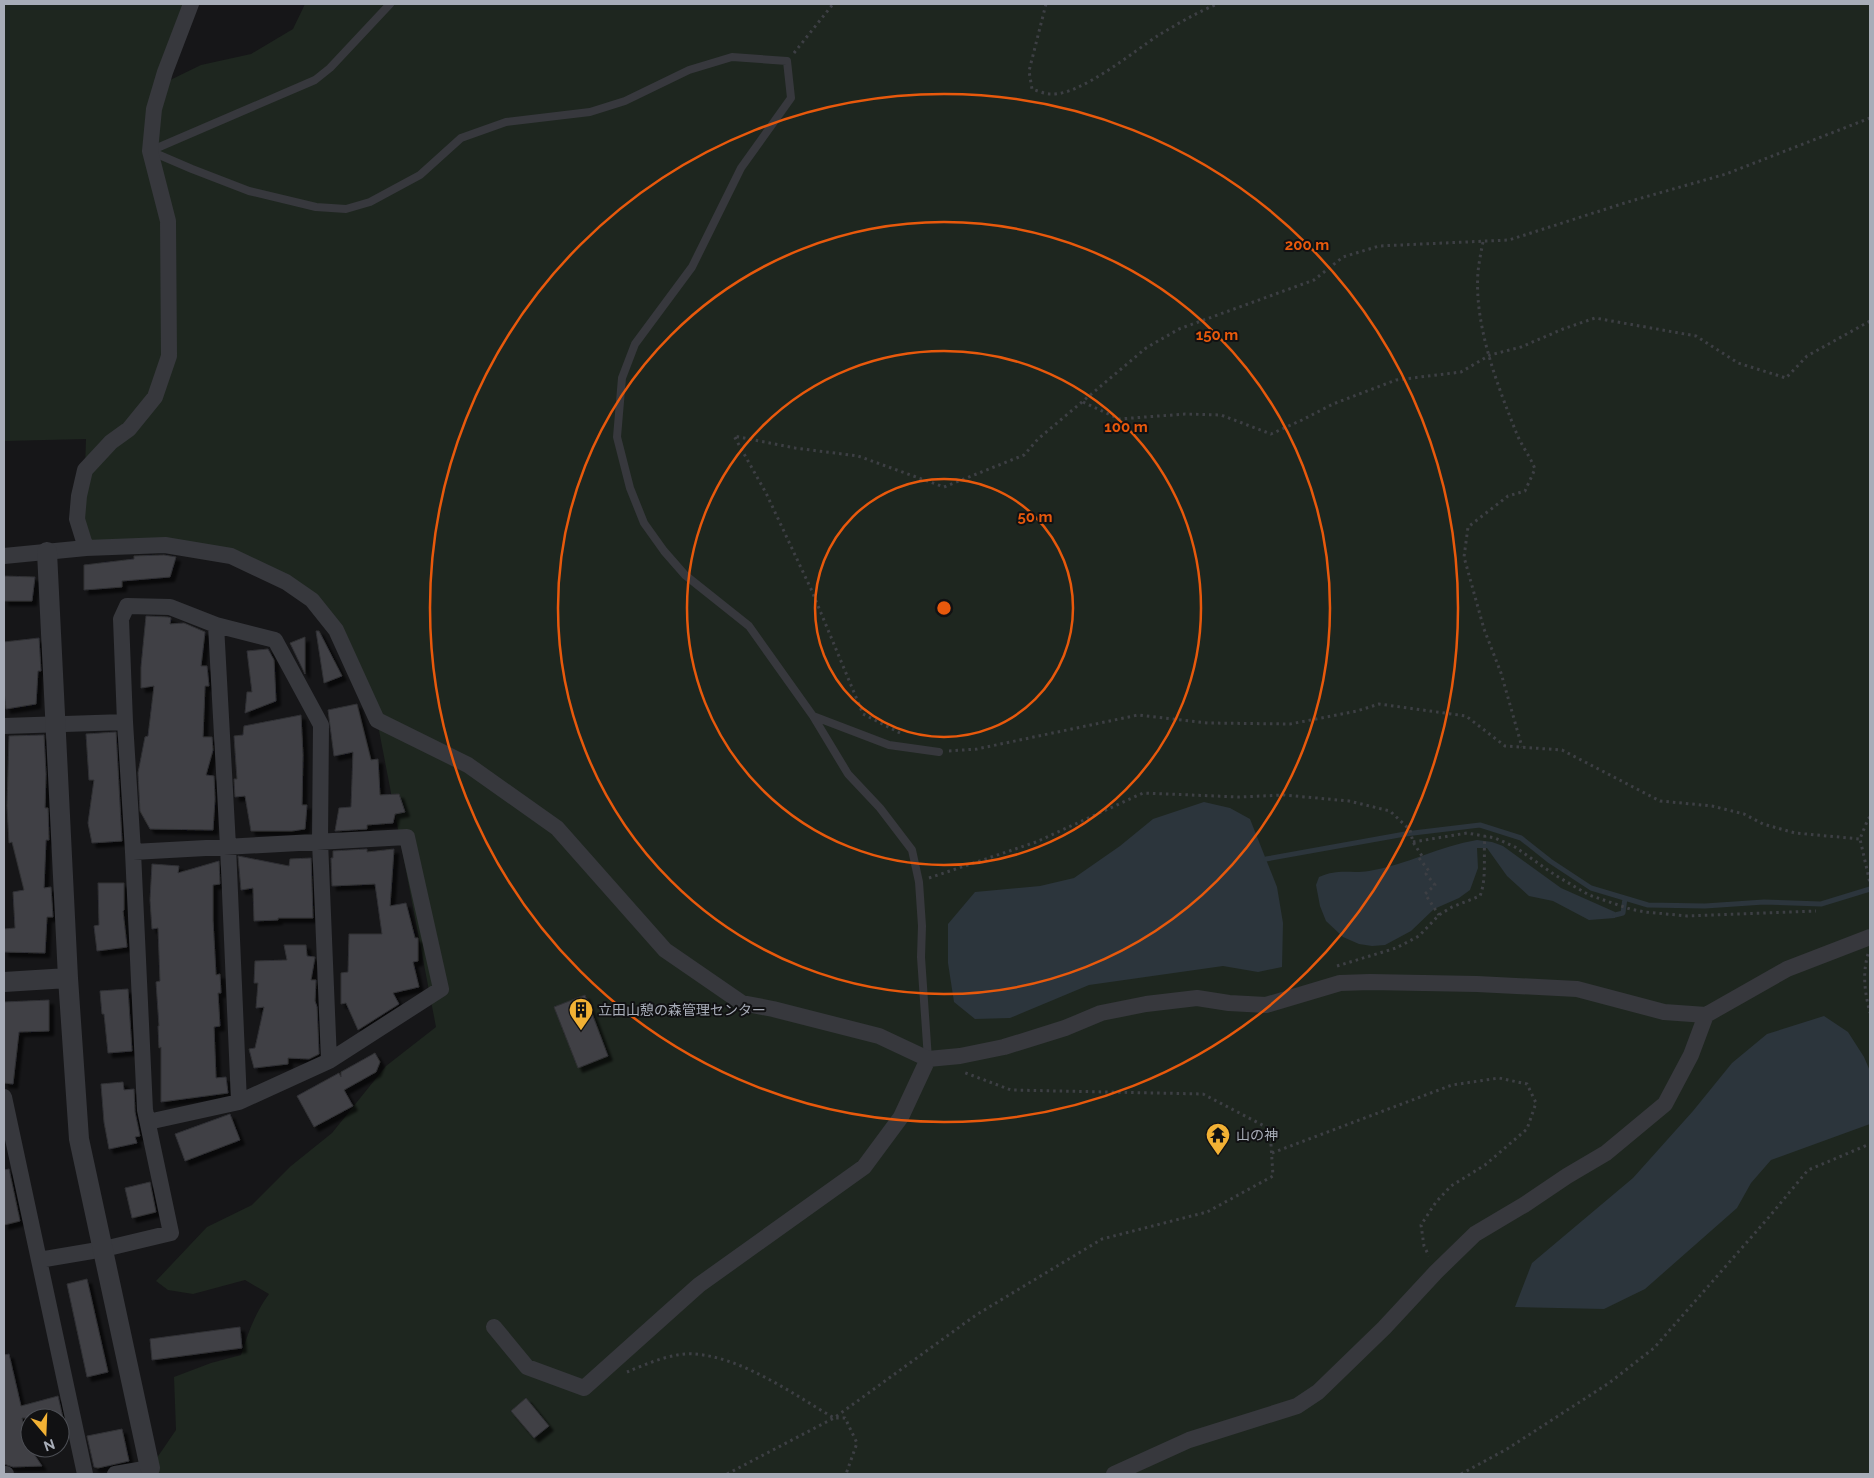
<svg xmlns="http://www.w3.org/2000/svg" width="1874" height="1478" viewBox="0 0 1874 1478" font-family="Raleway,'Noto Sans JP',sans-serif">
<style>
.green{fill:#1e261f}
.water{fill:#2c353c}
.lines{fill:none;stroke-linecap:round;stroke-linejoin:round}
.stream{stroke:#2c353c;stroke-width:5}
.building{fill:#404145;stroke:#303034;filter:url(#shadow)}
.path{stroke:#3d3f44;stroke-width:3;stroke-dasharray:2.5 4;stroke-linecap:butt}
.service{stroke:#37383d;stroke-width:8}
.minor{stroke:#37383d;stroke-width:16}
.tertiary{stroke:#37383d;stroke-width:20}
.ring{fill:none;stroke:#e8590c;stroke-width:2.5}
.labels{text-anchor:middle;stroke-width:4;stroke-linejoin:round;paint-order:stroke}
.poi-label{font-size:14px;fill:#a8adb8;stroke:#111113;text-anchor:start}
.centre{fill:#e8590c;stroke:#111113;stroke-width:2.5}
.ring-label{font-size:15px;text-anchor:middle;font-weight:bold;fill:#e8590c;stroke:#111113;stroke-width:4;stroke-linejoin:round;paint-order:stroke}
</style>
<defs>
<filter id="shadow"><feDropShadow dx="4.5" dy="4.5" stdDeviation="1" flood-color="#0009"/></filter>
</defs>
<rect width="100%" height="100%" fill="#161618"/>
<path class="green" d="M 4,4 L 191,4 L 162,84 L 201,65 L 251,54 L 293,29 L 305,4 L 1870,4 L 1870,1474 L 115,1474 L 150,1468 L 176,1430 L 174,1377 L 211,1363 L 241,1355 C 248,1333 255,1313 269,1294 L 245,1280 L 193,1294 L 168,1290 L 156,1281 L 207,1227 L 252,1205 L 291,1166 L 332,1133 L 386,1066 L 436,1027 L 377,720 L 312,600 L 231,556 L 86,548 L 77,519 L 85,470 L 86,439 L 4,441 Z"/>
<path class="water" d="M 1204,802 L 1230,808 L 1250,819 L 1277,887 L 1283,923 L 1282,967 L 1258,972 L 1223,966 L 1089,985 L 1010,1018 L 975,1019 L 954,1002 L 948,963 L 948,924 L 975,892 L 1040,886 L 1074,878 L 1120,846 L 1153,819 Z
M 1477,840 L 1492,842 L 1503,846 L 1561,888 L 1615,912 L 1615,918 L 1589,920 L 1553,901 L 1529,896 L 1507,876 L 1487,848 L 1477,848 L 1478,868 L 1470,890 L 1459,898 L 1434,909 L 1411,931 L 1385,945 L 1372,946 L 1359,944 L 1343,937 L 1326,921 L 1320,906 L 1316,885 L 1319,877 C 1340,868 1349,874 1369,871 C 1406,865 1440,846 1477,840 Z
M 1824,1016 L 1848,1032 L 1864,1057 L 1870,1071 L 1870,1124 L 1771,1160 L 1751,1183 L 1737,1208 L 1645,1289 L 1604,1309 L 1515,1307 L 1532,1263 L 1633,1178 L 1693,1111 L 1732,1063 L 1767,1034 Z"/>
<g class="lines">
<path class="stream" d="M 1266,859 L 1405,834 L 1480,825 L 1521,838 L 1550,861 L 1591,888 L 1648,905 L 1705,906 L 1764,902 L 1821,904 L 1870,889
M 1615,915 L 1623,913 L 1625,898"/>
</g>
<path class="building" d="M 164,555 L 176,557 L 170,577 L 122,581 L 122,587 L 84,590 L 84,565 L 134,559 L 134,556 Z
M 4,576 L 35,577 L 32,601 L 4,601 Z
M 146,616 L 168,617 L 171,618 L 170,624 L 184,623 L 205,632 L 201,666 L 207,666 L 209,686 L 205,686 L 203,737 L 212,737 L 213,750 L 206,775 L 214,776 L 215,799 L 213,830 L 150,829 L 140,811 L 138,773 L 145,737 L 148,736 L 154,686 L 141,688 L 141,667 Z
M 316,631 L 319,631 L 342,676 L 324,683 Z
M 305,637 L 305,674 L 290,643 Z
M 39,638 L 41,671 L 38,671 L 36,704 L 6,709 L 4,691 L 4,642 Z
M 268,649 L 274,660 L 276,701 L 245,713 L 247,692 L 252,692 L 247,651 Z
M 357,704 L 371,760 L 378,759 L 380,795 L 399,794 L 405,812 L 395,814 L 393,823 L 367,825 L 367,829 L 335,831 L 339,808 L 351,807 L 353,752 L 334,756 L 328,710 Z
M 301,715 L 303,755 L 302,805 L 307,805 L 305,829 L 292,831 L 251,831 L 245,796 L 235,797 L 234,779 L 237,779 L 234,736 L 243,735 L 244,726 Z
M 116,732 L 122,841 L 92,843 L 88,823 L 94,780 L 89,780 L 86,734 Z
M 44,735 L 46,774 L 45,808 L 48,808 L 49,840 L 46,840 L 44,888 L 51,887 L 53,917 L 47,917 L 45,953 L 4,952 L 4,929 L 15,928 L 13,892 L 24,890 L 12,842 L 9,843 L 7,806 L 9,736 Z
M 367,849 L 367,852 L 394,849 L 390,906 L 406,903 L 415,938 L 418,938 L 418,961 L 413,962 L 419,987 L 393,993 L 399,1004 L 358,1030 L 346,1003 L 341,1004 L 341,973 L 348,972 L 349,934 L 382,934 L 375,884 L 332,886 L 331,858 L 333,858 L 333,851 Z
M 238,856 L 289,866 L 290,859 L 311,858 L 313,918 L 278,918 L 278,920 L 254,921 L 253,888 L 241,890 Z
M 219,861 L 220,884 L 213,885 L 213,920 L 216,975 L 220,974 L 221,993 L 218,993 L 220,1026 L 214,1027 L 216,1078 L 226,1077 L 228,1093 L 161,1102 L 161,1047 L 159,1048 L 158,1026 L 159,1026 L 156,982 L 160,981 L 158,928 L 152,929 L 150,900 L 152,864 L 179,866 L 178,873 Z
M 98,883 L 124,883 L 124,910 L 123,911 L 127,947 L 97,951 L 94,926 L 99,925 Z
M 284,945 L 306,945 L 307,956 L 315,957 L 311,980 L 316,980 L 315,1001 L 317,1007 L 319,1054 L 309,1059 L 288,1058 L 288,1064 L 254,1068 L 249,1049 L 255,1048 L 264,1007 L 256,1008 L 258,983 L 254,983 L 255,961 L 287,960 Z
M 128,989 L 132,1051 L 108,1053 L 104,1014 L 102,1014 L 100,991 Z
M 585,995 L 608,1056 L 578,1068 L 554,1007 Z
M 49,1000 L 49,1031 L 19,1032 L 13,1084 L 4,1083 L 4,1002 Z
M 375,1053 L 380,1062 L 376,1072 L 344,1090 L 353,1106 L 314,1127 L 297,1096 L 339,1073 L 341,1077 L 341,1072 Z
M 123,1082 L 124,1090 L 134,1089 L 135,1112 L 140,1136 L 135,1137 L 137,1143 L 109,1149 L 104,1122 L 101,1084 Z
M 230,1114 L 240,1140 L 185,1161 L 175,1134 Z
M 9,1169 L 20,1221 L 4,1225 L 4,1170 Z
M 150,1182 L 156,1212 L 132,1218 L 125,1188 Z
M 87,1279 L 108,1372 L 87,1377 L 67,1284 Z
M 240,1327 L 242,1348 L 152,1360 L 150,1339 Z
M 9,1354 L 21,1406 L 58,1396 L 63,1418 L 22,1418 L 28,1445 L 42,1466 L 13,1467 L 4,1464 L 4,1355 Z
M 526,1398 L 549,1426 L 534,1438 L 511,1411 Z
M 122,1429 L 129,1461 L 98,1468 L 94,1467 L 87,1436 Z"/>
<g class="lines">
<path class="path" d="M 1046,4 L 1029,71 L 1032,89 C 1038,91 1045,94 1051,94 C 1080,96 1134,51 1159,35 C 1177,24 1196,13 1217,4
M 794,53 L 833,4
M 1483,242 C 1481,252 1479,262 1478,272 C 1474,325 1497,384 1516,432 C 1521,445 1530,456 1535,469 L 1525,491 L 1508,496 L 1468,527 L 1464,557 L 1484,629 L 1501,673 L 1522,747
M 1083,402 L 1119,419 L 1185,414 L 1221,415 L 1271,434 L 1302,420 L 1333,404 L 1396,380 L 1461,372 L 1490,355 L 1521,347 L 1563,329 L 1595,318 L 1696,336 L 1738,363 L 1786,378 L 1807,356 L 1870,321
M 900,733 L 863,714 L 811,589 L 766,493 L 734,436 L 795,448 L 858,456 L 944,487 L 1024,455 L 1038,439 L 1146,348 L 1179,329 L 1314,280 L 1343,257 L 1379,246 L 1509,240 L 1631,201 L 1726,174 L 1870,118
M 949,751 L 977,749 L 1138,715 L 1208,723 L 1290,724 L 1357,711 L 1379,704 L 1466,716 L 1505,746 L 1562,750 L 1660,801 L 1712,806 L 1744,814 L 1763,824 L 1795,833 L 1860,839
M 1870,817 L 1868,819 L 1860,839 L 1870,883
M 1413,842 L 1467,833 L 1495,838 L 1515,847 L 1555,875 L 1589,895 L 1630,909 L 1645,912 L 1687,916 L 1816,911
M 929,878 L 1036,842 L 1143,793 L 1239,797 L 1284,795 L 1349,801 L 1390,811 L 1410,830 L 1413,842 L 1422,856 L 1419,858 L 1429,871 L 1426,874 L 1435,885 L 1425,894 L 1439,915
M 1868,954 C 1862,975 1865,993 1870,1013
M 1337,966 L 1396,948 L 1419,936 L 1439,915 L 1452,907 L 1480,896 C 1487,878 1483,856 1485,836
M 1272,1153 L 1452,1085 L 1499,1078 L 1527,1084 L 1536,1103 L 1527,1129 L 1485,1165 L 1451,1186 L 1436,1202 L 1421,1225 L 1424,1246 L 1429,1256
M 627,1372 C 646,1364 674,1352 694,1354 C 742,1357 793,1394 834,1418 L 845,1418 L 857,1443 L 846,1474
M 727,1474 L 834,1418 L 976,1315 L 1102,1239 L 1207,1212 L 1273,1176 L 1270,1129 L 1203,1094 L 1011,1090 L 963,1072
M 1461,1474 L 1507,1449 L 1609,1383 L 1654,1348 L 1769,1217 L 1808,1170 L 1870,1144"/>
<path class="service" d="M 150,151 L 192,169 L 249,191 L 316,207 L 346,209 L 370,202 L 420,175 L 461,138 L 506,122 L 590,112 L 625,101 L 689,70 L 732,57 L 787,61 L 791,98 L 741,168 L 692,267 L 635,344 L 622,378 L 617,437 L 630,488 L 644,523 L 664,551 L 685,575 L 749,626 L 813,716
M 150,151 L 315,80 L 330,68 L 390,4
M 928,1059 L 921,957 L 922,926 L 919,882 L 912,850 L 880,808 L 848,774 L 813,716 L 889,745 L 939,752"/>
<path class="minor" d="M 86,548 L 77,519 L 79,496 L 85,470 L 111,442 L 129,429 L 155,397 L 169,356 L 168,221 L 150,151 L 154,109 L 165,72 L 191,4
M 4,556 L 86,548 L 165,545 L 231,556 L 286,582 L 312,600 L 336,630 L 377,720 L 468,765 L 557,828 L 665,950 L 742,1003 L 773,1009 L 879,1036 L 928,1059 L 960,1056 L 1004,1047 L 1065,1028 L 1101,1013 L 1146,1004 L 1197,998 L 1229,1003 L 1266,1005 L 1340,983 L 1370,982 L 1477,984 L 1577,989 L 1664,1012 L 1706,1015 L 1787,969 L 1870,937
M 216,625 L 228,846 L 239,1102
M 4,726 L 125,722
M 133,852 L 407,837 L 441,989 L 329,1061 L 239,1102 L 148,1122
M 4,1097 L 85,1474
M 39,1260 L 104,1249 L 171,1233 L 145,1110 L 133,852 L 125,722 L 121,619 L 127,606 L 170,607 L 216,625 L 275,640 L 321,725 L 320,841 L 329,1061
M 494,1327 L 527,1367 L 584,1388 L 699,1285 L 864,1167 L 901,1117 L 928,1059
M 4,1474 L 6,1474
M 115,1474 L 150,1468
M 1114,1474 L 1189,1440 L 1297,1406 L 1318,1392 L 1384,1328 L 1436,1272 L 1475,1234 L 1524,1205 L 1567,1176 L 1606,1153 L 1665,1104 L 1691,1055 L 1706,1015"/>
<path class="tertiary" d="M 47,552 L 68,978 L 79,1139 L 150,1468
M 4,982 L 68,978"/>
</g>
<g class="ring">
<circle cx="944" cy="608" r="129"/>
<circle cx="944" cy="608" r="257"/>
<circle cx="944" cy="608" r="386"/>
<circle cx="944" cy="608" r="514"/>
</g>
<defs>
<symbol id="building-pin" viewBox="-11 -11 22 30"><path d="M0 17L-7.5 6A9.5 9.5 0 1 1 7.5 6Z" fill="#f2b134" stroke="#111113"/><path d="M-4-6H4V6H1V3H-1V6H-4ZM-2.5-4.3h1.7v1.8h-1.7ZM.8-4.3h1.7v1.8H.8ZM-2.5-1h1.7V.8h-1.7ZM.8-1h1.7V.8H.8Z" fill="#111"/></symbol>
<symbol id="temple-pin" viewBox="-11 -11 22 30"><path d="M0 17L-7.5 6A9.5 9.5 0 1 1 7.5 6Z" fill="#f2b134" stroke="#111113"/><path d="M0-6L5-2H3V0L6.5 2.5H4V6H1.5V3h-3V6H-4V2.5H-6.5L-3 0V-2H-5Z" fill="#111"/></symbol>
</defs>
<g fill-rule="evenodd">
<use href="#building-pin" x="567" y="996" width="28" height="38"/>
<use href="#temple-pin" x="1204" y="1121" width="28" height="38"/>
</g>
<g class="labels">
<g class="poi-label">
<text x="598" y="1015">立田山憩の森管理センター</text>
<text x="1236" y="1140">山の神</text>
</g>
</g>
<circle cx="944" cy="608" r="8" class="centre"/>
<g class="ring-label">
<text x="1307" y="250">200 m</text>
<text x="1217" y="340">150 m</text>
<text x="1126" y="432">100 m</text>
<text x="1035" y="522">50 m</text>
</g>
<rect width="1874" height="1478" fill="none" stroke="#a8adb8" stroke-width="10"/>
<g transform="translate(45 1433) rotate(161)"><circle r="24" fill="#111113" stroke="#4d4f55"/>
<path d="M0-4L9 19L0 12L-9 19Z" fill="#f2b134"/>
<text y="-8" font-size="14" font-weight="bold" text-anchor="middle" fill="#a8adb8">N</text>
</g>
</svg>
